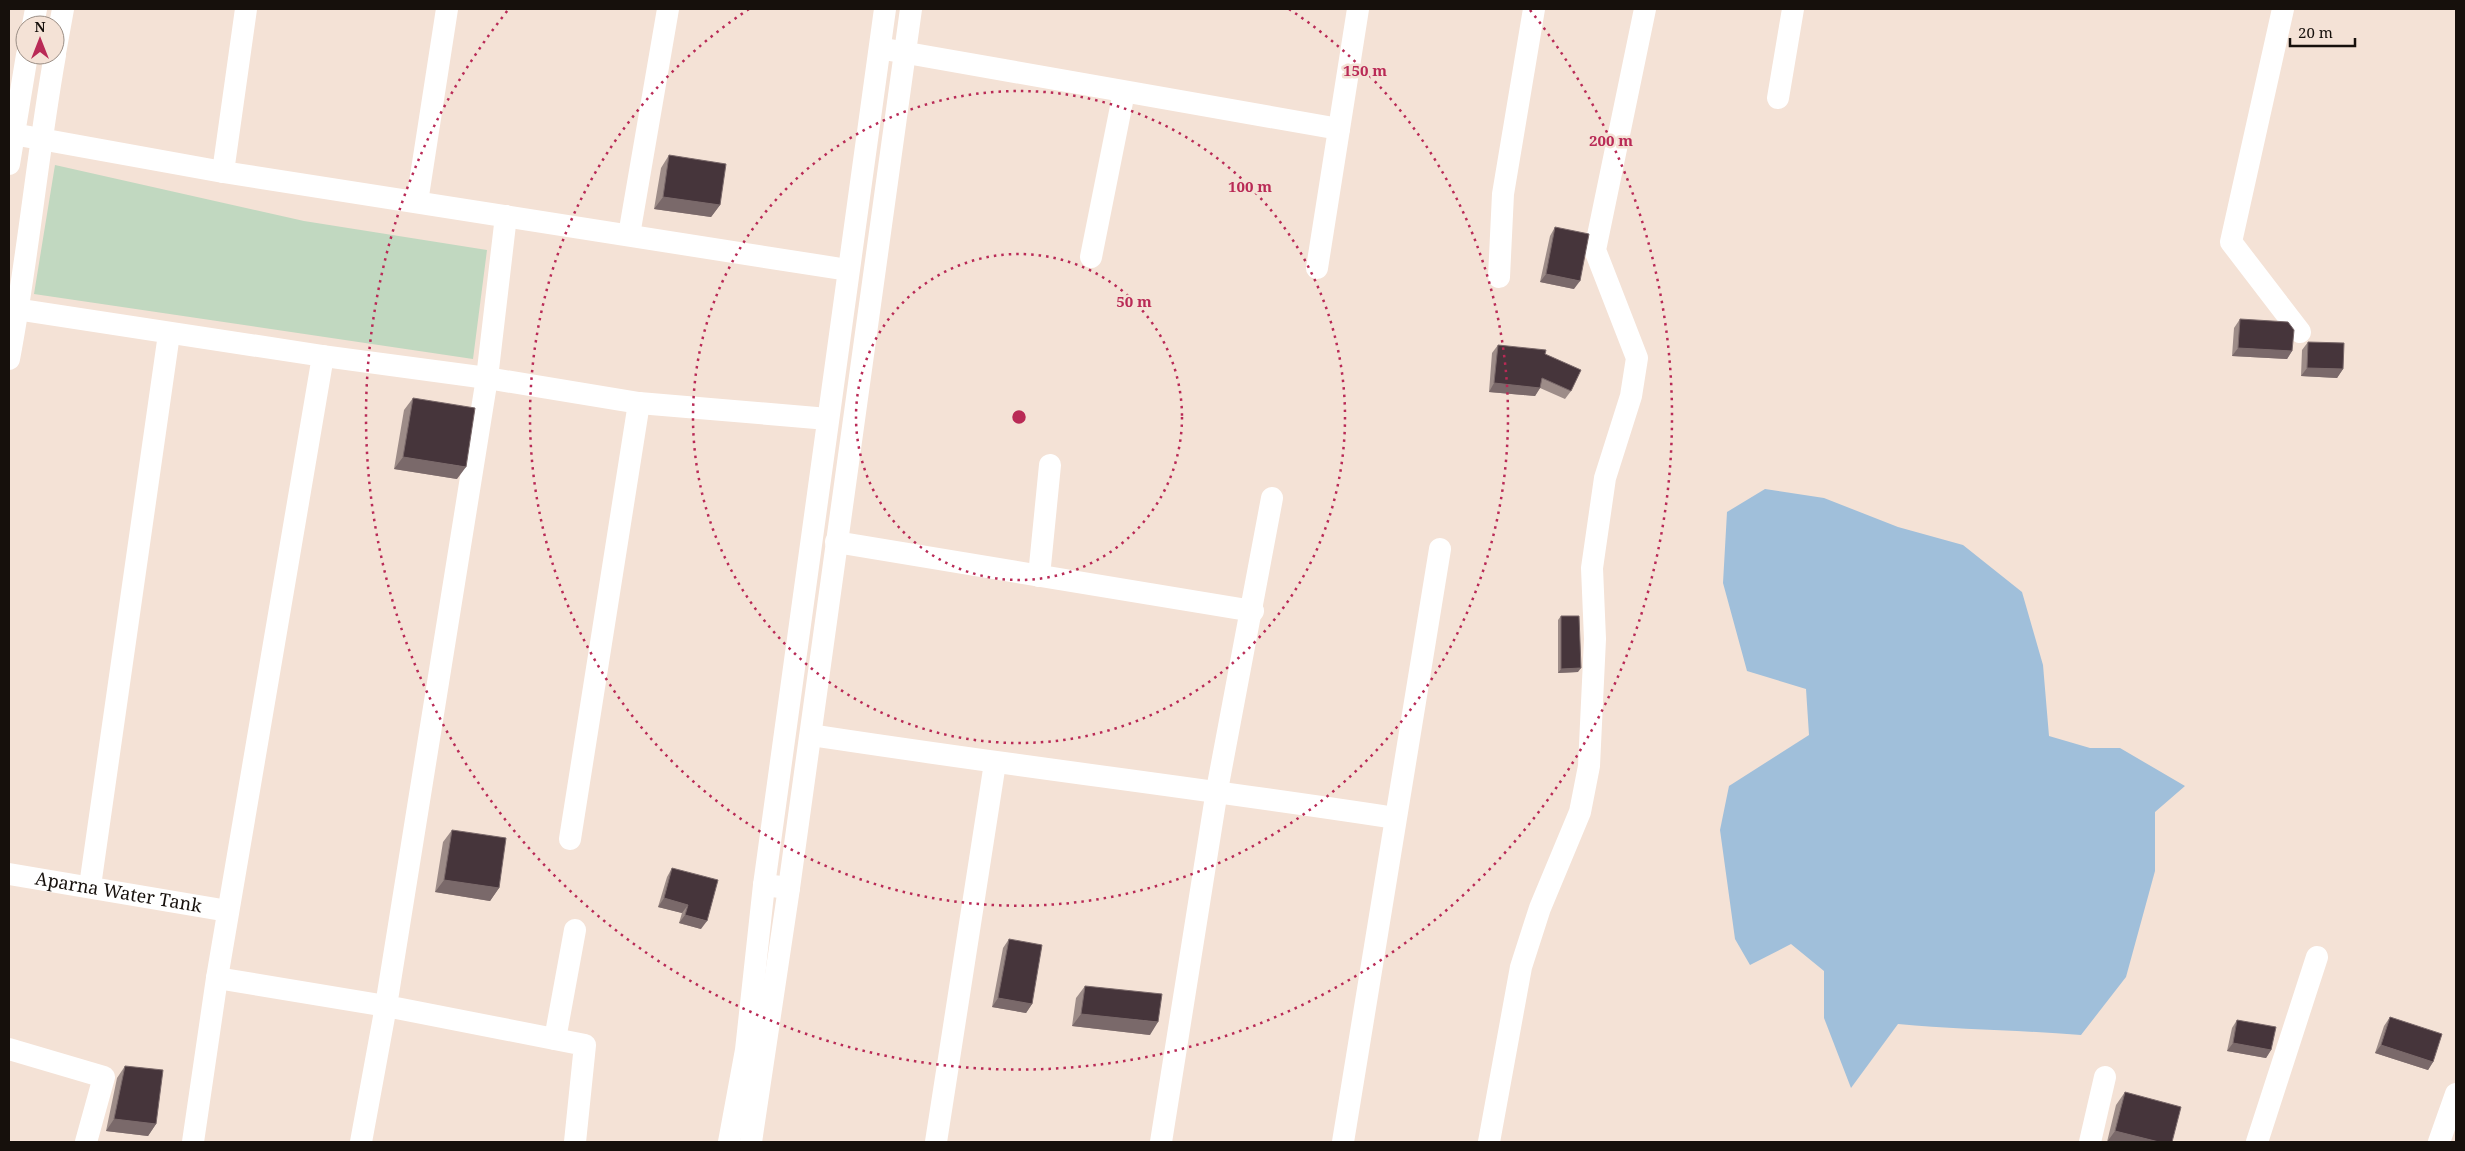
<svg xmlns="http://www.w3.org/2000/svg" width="2465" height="1151" viewBox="0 0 2465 1151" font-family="'Noto Serif',serif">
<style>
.green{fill:#c1d8c0}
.water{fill:#a0bfda}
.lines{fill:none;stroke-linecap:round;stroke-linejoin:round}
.street{stroke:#fff;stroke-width:22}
.wall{fill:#9d8c88}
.shaded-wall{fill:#7a696a}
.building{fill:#46353b;stroke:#7a696a}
.ring{fill:none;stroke:#b92a56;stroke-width:2.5;stroke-dasharray:2.5 5}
.labels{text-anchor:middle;stroke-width:5;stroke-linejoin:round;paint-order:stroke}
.street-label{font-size:18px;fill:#16100c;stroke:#f4e2d6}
.centre{fill:#b92a56;stroke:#f4e2d6;stroke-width:2.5}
.ring-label{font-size:15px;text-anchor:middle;font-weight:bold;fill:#b92a56;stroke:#f4e2d6;stroke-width:5;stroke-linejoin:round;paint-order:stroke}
</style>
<rect width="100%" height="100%" fill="#f4e2d6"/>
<path class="green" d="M 55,165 L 304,221 L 487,250 L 473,359 L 34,294 Z"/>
<path class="water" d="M 1765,489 L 1824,498 L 1898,527 L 1963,545 L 2022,592 L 2043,665 L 2049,736 L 2090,748 L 2120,748 L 2185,786 L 2155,812 L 2155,871 L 2126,977 L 2081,1035 C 2020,1030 1959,1030 1898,1024 L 1851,1088 L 1824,1018 L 1824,971 L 1791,944 L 1750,965 L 1735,939 L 1720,830 L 1729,786 L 1809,735 L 1806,689 L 1747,671 L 1723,583 L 1727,512 Z"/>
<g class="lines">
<g class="street">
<path d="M 2283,9 L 2231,242 L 2300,332"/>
<path d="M 33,25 L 36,9"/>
<path d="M 890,50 L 1339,129"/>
<path d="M 55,53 L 63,9"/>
<path d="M 1778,98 L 1793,9"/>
<path d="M 13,134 L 223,172 L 848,270"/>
<path d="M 9,164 L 27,55"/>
<path d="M 223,172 L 246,9"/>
<path d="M 417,202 L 447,9"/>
<path d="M 506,216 L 487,378 L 386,1006 L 585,1045 L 575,1142"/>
<path d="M 629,235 L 668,9"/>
<path d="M 1091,257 L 1124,92"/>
<path d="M 1317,268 L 1358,9"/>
<path d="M 1499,277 L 1503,194 L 1534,9"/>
<path d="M 9,308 L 323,356 L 487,378 L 639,403 L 828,419"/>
<path d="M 9,359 C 28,259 37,156 55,55"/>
<path d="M 836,542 L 1253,611"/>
<path d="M 1039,576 L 1050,465"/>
<path d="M 811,735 C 1005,765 1200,788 1395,818"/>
<path d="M 570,839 L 639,403"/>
<path id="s1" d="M 9,874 L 228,911"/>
<path d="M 764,885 L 789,888 L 911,9"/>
<path d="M 90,886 L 169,334"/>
<path d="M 217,978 L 386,1006 L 361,1142"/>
<path d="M 555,1039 L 575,930"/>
<path d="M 9,1049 L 104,1077 L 86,1142"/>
<path d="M 193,1142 L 217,978 L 323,356"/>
<path d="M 729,1142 L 746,1050 L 764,885 L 885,9"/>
<path d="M 751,1142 L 789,888"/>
<path d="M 936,1142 L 995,763"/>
<path d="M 1161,1142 L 1217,790 L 1272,498"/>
<path d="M 1343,1142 L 1440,549"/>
<path d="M 1489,1142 L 1521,967 L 1540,908 L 1580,812 L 1589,766 L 1595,639 L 1592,568 L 1605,478 L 1631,396 L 1637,358 L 1595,250 L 1645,9"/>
<path d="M 2090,1142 L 2105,1077"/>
<path d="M 2257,1142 L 2317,957"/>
<path d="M 2439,1142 L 2456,1094"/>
</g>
</g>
<path class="wall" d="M 669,155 L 720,205 L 711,217 L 654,209 L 661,168 Z
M 1555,227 L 1574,289 L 1540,282 L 1550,236 Z
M 2240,319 L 2292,351 L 2287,359 L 2232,356 L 2234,328 Z
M 2308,342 L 2343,369 L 2337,378 L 2301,376 L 2302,350 Z
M 1498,345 L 1545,354 L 1571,391 L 1565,399 L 1540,388 L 1535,396 L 1489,392 L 1492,353 Z
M 413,398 L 457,479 L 394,469 L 404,410 Z
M 1561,616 L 1578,672 L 1558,673 L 1558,620 Z
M 452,830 L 499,888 L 490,901 L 435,892 L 443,842 Z
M 672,868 L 701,929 L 679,923 L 682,913 L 658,907 L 667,877 Z
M 1009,939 L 1032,1004 L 1026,1013 L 992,1007 L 1003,948 Z
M 1085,986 L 1150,1035 L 1072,1026 L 1076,998 Z
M 2390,1017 L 2433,1062 L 2428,1070 L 2375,1053 L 2384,1026 Z
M 2237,1020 L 2271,1050 L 2266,1058 L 2227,1051 L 2232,1028 Z
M 125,1066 L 156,1124 L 148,1136 L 106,1131 L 117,1078 Z
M 2125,1092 L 2172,1142 L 2107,1142 L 2116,1105 Z"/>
<path class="shaded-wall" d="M 663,197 L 720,205 L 711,217 L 654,209 Z
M 1546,274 L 1580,281 L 1574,289 L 1540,282 Z
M 2238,348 L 2292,351 L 2287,359 L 2232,356 Z
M 2307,368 L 2343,369 L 2337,378 L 2301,376 Z
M 1494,383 L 1540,388 L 1535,396 L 1489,392 Z
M 403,457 L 466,467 L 457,479 L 394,469 Z
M 1581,668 L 1578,672 L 1558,673 L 1561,669 Z
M 444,880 L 499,888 L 490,901 L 435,892 Z
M 664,898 L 688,905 L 682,913 L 658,907 Z
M 685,915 L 707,921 L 701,929 L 679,923 Z
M 998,998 L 1032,1004 L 1026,1013 L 992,1007 Z
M 1081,1014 L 1158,1022 L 1150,1035 L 1072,1026 Z
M 2233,1043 L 2271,1050 L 2266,1058 L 2227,1051 Z
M 2381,1045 L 2433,1062 L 2428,1070 L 2375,1053 Z
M 114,1119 L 156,1124 L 148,1136 L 106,1131 Z
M 2115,1131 L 2159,1142 L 2107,1142 Z"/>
<path class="building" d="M 669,155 L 726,164 L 720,205 L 663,197 Z
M 1555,227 L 1589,234 L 1580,281 L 1546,274 Z
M 2240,319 L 2288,322 L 2294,330 L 2292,351 L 2238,348 Z
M 2308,342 L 2344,343 L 2343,369 L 2307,368 Z
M 1498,345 L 1546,350 L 1545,354 L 1581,370 L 1571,391 L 1542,378 L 1540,388 L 1494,383 Z
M 413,398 L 475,408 L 466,467 L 403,457 Z
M 1561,616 L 1579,616 L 1581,668 L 1561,669 Z
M 452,830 L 506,838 L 499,888 L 444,880 Z
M 672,868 L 718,880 L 707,921 L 685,915 L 688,905 L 664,898 Z
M 1009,939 L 1042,945 L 1032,1004 L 998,998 Z
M 1085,986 L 1162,994 L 1158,1022 L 1081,1014 Z
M 2390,1017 L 2442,1034 L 2433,1062 L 2381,1045 Z
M 2237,1020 L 2276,1027 L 2271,1050 L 2233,1043 Z
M 125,1066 L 163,1070 L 156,1124 L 114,1119 Z
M 2125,1092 L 2181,1107 L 2172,1142 L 2159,1142 L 2115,1131 Z"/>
<g class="ring">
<circle cx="1019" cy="417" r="163"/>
<circle cx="1019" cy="417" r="326"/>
<path d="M1289 9A489 489 0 1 1 749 9"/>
<path d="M1530 10A653 653 0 1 1 508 10"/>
</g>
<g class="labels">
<g class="street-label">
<text dy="6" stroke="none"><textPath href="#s1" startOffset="111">Aparna Water Tank</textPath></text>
</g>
</g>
<circle cx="1019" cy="417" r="8" class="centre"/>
<g class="ring-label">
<text x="1365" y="76">150 m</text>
<text x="1611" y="146">200 m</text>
<text x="1250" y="192">100 m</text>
<text x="1134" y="307">50 m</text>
</g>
<rect width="2465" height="1151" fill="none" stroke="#16100c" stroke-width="20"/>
<g transform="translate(40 40)"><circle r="24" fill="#f4e2d6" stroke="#9b8e85"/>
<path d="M0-4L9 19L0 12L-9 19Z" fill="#b92a56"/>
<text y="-8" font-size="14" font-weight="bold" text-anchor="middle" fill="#16100c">N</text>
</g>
<path d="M2290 38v8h65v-8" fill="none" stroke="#16100c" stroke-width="2.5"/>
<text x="2298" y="38" font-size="15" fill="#16100c" stroke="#f4e2d6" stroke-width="4" paint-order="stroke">20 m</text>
</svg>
